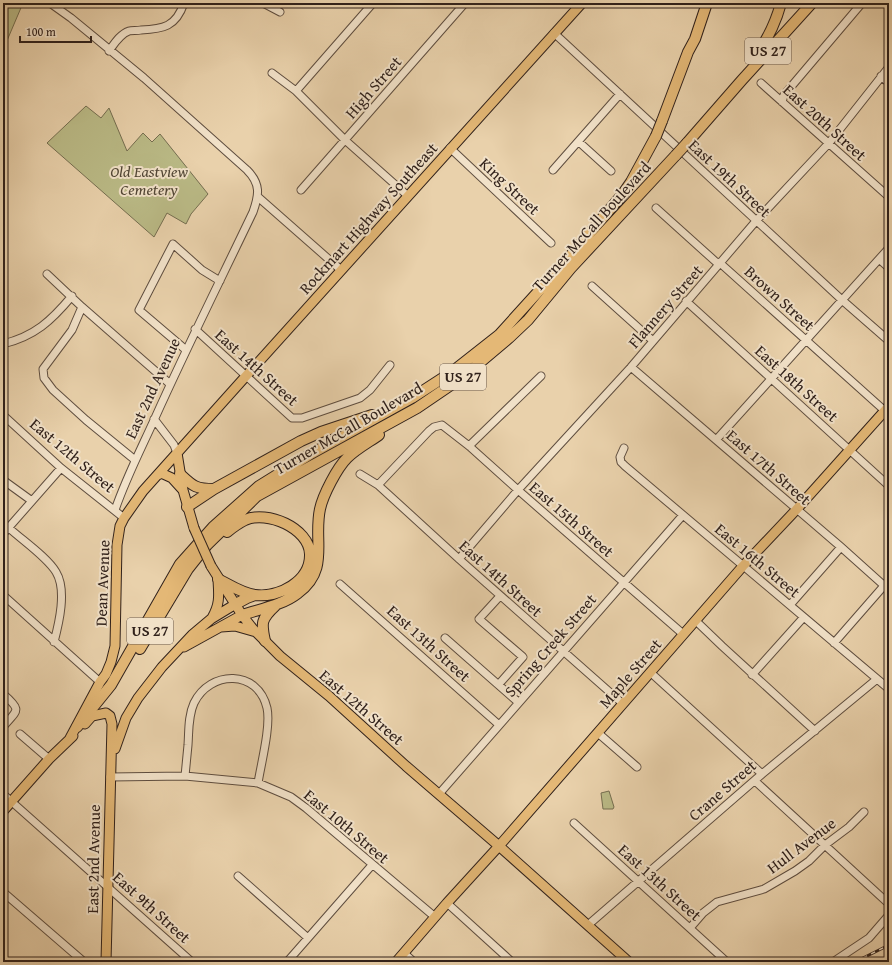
<svg xmlns="http://www.w3.org/2000/svg" width="892" height="965" viewBox="0 0 892 965" font-family="'Gentium Book Plus',serif">
<style>
.green{fill:#baba86;stroke:#756e50}
.lines{fill:none;stroke-linecap:round;stroke-linejoin:round}
.minor-casing{stroke:#5e4d3f;stroke-width:9}
.major-casing{stroke:#30211b;stroke-width:11}
.highway-casing{stroke:#30211b;stroke-width:12}
.minor{stroke:#f1e1c8;stroke-width:7}
.major{stroke:#e4b876;stroke-width:9}
.highway{stroke:#e4b876;stroke-width:10}
.rail-casing{stroke:#30211b;stroke-width:3}
.rail{stroke:#f1e1c8;stroke-width:1.5;stroke-dasharray:4.5;stroke-linecap:butt}
.major-bridge-casing{stroke:#30211b;stroke-width:11;stroke-linecap:butt}
.highway-bridge-casing{stroke:#30211b;stroke-width:12;stroke-linecap:butt}
.major-bridge{stroke:#e4b876;stroke-width:9}
.highway-bridge{stroke:#e4b876;stroke-width:10}
.labels{text-anchor:middle;stroke-width:4;stroke-linejoin:round;paint-order:stroke}
.shield{fill:#f1e1c8;stroke:#6a5b4f;stroke-width:1}
.shield-label{font-size:15px;font-weight:bold;fill:#30211b}
.street-label{font-size:16px;fill:#30211b;stroke:#f1e1c8}
.park-label{font-size:16px;font-style:italic;fill:#524736;stroke:#f1e1c8}
</style>
<rect width="100%" height="100%" fill="#e9d1ab"/>
<filter id="stains"><feTurbulence type="fractalNoise" baseFrequency=".005" numOctaves="4"/><feColorMatrix values="0 0 0 0 .2 0 0 0 0 .09 0 0 0 0 .02 0 0 0 .5 -.17"/></filter>
<radialGradient id="worn" r=".72"><stop offset=".6" stop-color="#630" stop-opacity="0"/><stop offset="1" stop-color="#630" stop-opacity=".3"/></radialGradient>
<path class="green" d="M 3,3 L 23,3 L 3,50 Z
M 86,106 L 101,118 L 109,108 L 127,151 L 143,133 L 152,142 L 160,134 L 208,194 L 191,214 L 186,224 L 167,213 L 154,237 L 47,143 Z
M 609,791 L 614,807 L 613,809 L 603,809 L 601,793 Z"/>
<g class="lines">
<defs>
<path id="minor" d="M 50,3 L 71,18 L 144,78 L 247,170 C 261,184 259,195 253,212 C 220,281 186,349 155,418 C 141,449 126,478 115,510
M 263,3 L 280,12
M 673,3 L 674,3
M 554,33 L 842,300 L 889,341
M 109,51 C 114,44 120,34 129,31 C 132,30 137,31 141,30 C 163,29 176,27 184,3
M 272,73 L 296,91 L 345,140 L 408,196
M 881,76 L 889,83
M 761,83 L 889,197
M 296,91 L 373,3
M 782,102 L 784,95 L 862,3
M 579,142 L 611,171
M 450,148 L 551,243
M 553,170 L 620,94
M 301,190 L 465,3
M 258,197 L 341,270
M 656,208 L 716,262 L 720,263 L 885,411
M 879,259 L 889,268
M 47,274 L 82,307 L 170,384
M 592,286 L 652,340
M 686,301 L 889,486
M 82,307 L 72,330 L 43,369 L 44,378 L 53,390 L 86,420 L 135,460
M 195,329 L 292,418 L 302,418 L 360,398 L 370,390 L 390,365
M 3,344 C 35,336 51,321 72,296
M 186,350 L 139,310 L 173,244 L 202,270 L 220,281
M 631,367 L 841,547 L 889,590
M 3,415 L 61,468 L 124,518
M 154,419 L 174,445 L 177,453
M 716,440 L 889,248
M 469,446 L 541,376
M 624,448 L 620,457 L 621,462 L 625,466 L 889,689
M 360,474 L 378,485 L 459,559 L 622,703
M 3,480 L 32,501
M 378,485 L 429,431 L 434,427 L 442,425 L 469,446 L 518,490 L 683,634
M 9,528 C 22,540 47,557 56,572 C 67,590 59,623 54,642
M 3,534 L 61,468
M 459,559 L 518,490 L 631,367 L 756,221 L 829,143 L 889,67
M 340,584 L 498,724
M 3,595 L 100,682
M 790,605 L 841,547
M 696,621 L 722,646 L 815,731
M 445,638 L 518,702
M 834,643 L 889,580
M 650,672 L 762,774
M 752,675 L 803,618
M 499,684 L 523,657 L 479,619 L 500,596
M 3,694 C 23,711 17,710 3,727
M 598,733 L 637,767
M 20,734 L 49,759
M 185,776 C 186,766 187,756 188,745 C 189,731 188,716 194,703 C 210,670 258,669 267,708 C 271,726 261,764 258,783
M 110,777 L 185,776 L 258,783 L 291,797 L 306,808 L 435,917
M 755,781 L 889,904
M 3,794 L 192,962
M 439,794 L 683,515
M 574,823 L 727,962
M 238,876 L 308,938
M 3,892 L 84,962
M 447,903 L 512,962
M 588,925 L 762,774 L 877,679
M 690,928 L 703,913 L 717,902 L 764,889 L 795,871 L 809,861 L 825,845 L 849,827 L 864,812
M 404,953 L 414,962
M 287,962 L 372,865
M 833,962 L 869,938 L 889,915"/>
<path id="major" d="M 177,453 L 183,490 L 194,528
M 158,475 L 161,473 L 172,478 L 182,489
M 211,566 L 242,615 L 253,629 L 280,656 L 329,696 L 406,766 L 499,846 L 629,962
M 212,618 C 220,604 219,596 218,580
M 221,627 L 235,626 L 256,632
M 184,647 L 242,615
M 85,724 L 92,716 L 106,713 L 110,716 L 112,724 L 106,962
M 70,738 L 100,682 L 106,674 L 111,662 L 115,646 L 117,545 L 120,526 L 124,518 L 143,491 L 246,376 L 582,3
M 115,749 L 126,718 L 138,698 L 162,667 L 192,635 L 211,619 L 234,605
M 3,811 L 49,759 L 73,736
M 396,962 L 447,903 L 499,846 L 743,566 L 796,510 L 889,406"/>
<path id="highway" d="M 756,56 C 767,40 776,22 781,3
M 662,121 L 688,52 L 695,39 L 707,3
M 687,143 L 742,80 L 812,3
M 180,474 C 193,486 195,489 214,489
M 187,507 L 214,489 L 301,441 L 321,432 L 372,415
M 218,579 C 230,585 241,593 255,595 C 278,598 311,582 310,554 C 309,528 267,510 245,520 C 239,523 232,528 227,532
M 234,605 L 247,598 L 255,595
M 242,615 C 260,609 283,605 298,593 C 330,569 313,541 320,509 C 323,495 337,468 347,458 C 356,449 369,442 379,435
M 265,641 C 261,623 261,619 275,606
M 140,649 L 188,569 L 207,545 L 257,496 L 417,408 L 464,376 L 509,338 L 528,320 L 571,268 L 676,155
M 77,727 L 111,685 L 180,564 L 213,527 L 259,486 L 309,455 L 412,398 L 452,372 L 499,335 L 566,261 L 622,195 L 631,182 L 656,136"/>
</defs>
<use href="#minor" class="minor-casing"/>
<use href="#major" class="major-casing"/>
<use href="#highway" class="highway-casing"/>
<use href="#minor" class="minor"/>
<use href="#major" class="major"/>
<use href="#highway" class="highway"/>
<defs>
<path id="rail" d="M 855,962 L 889,945"/>
</defs>
<use href="#rail" class="rail-casing"/>
<use href="#rail" class="rail"/>
<defs>
<path id="major-bridge" d="M 194,528 L 211,566"/>
<path id="highway-bridge" d="M 656,136 L 662,121
M 676,155 L 687,143"/>
</defs>
<use href="#major-bridge" class="major-bridge-casing"/>
<use href="#highway-bridge" class="highway-bridge-casing"/>
<use href="#major-bridge" class="major-bridge"/>
<use href="#highway-bridge" class="highway-bridge"/>
</g>
<g class="labels">
<g class="shield">
<rect x="745" y="38" width="46" height="26" rx="3"/>
<rect x="440" y="364" width="46" height="26" rx="3"/>
<rect x="127" y="618" width="46" height="26" rx="3"/>
</g>
<g class="shield-label">
<text x="768" y="56">US 27</text>
<text x="463" y="382">US 27</text>
<text x="150" y="636">US 27</text>
</g>
<g class="street-label">
<text transform="translate(373 87) rotate(-49)" y="6">High Street</text>
<text transform="translate(825 122) rotate(42)" y="6">East 20th Street</text>
<text transform="translate(730 178) rotate(43)" y="6">East 19th Street</text>
<text transform="translate(510 186) rotate(43)" y="6">King Street</text>
<text transform="translate(368 218) rotate(-48)" y="6">Rockmart Highway Southeast</text>
<text transform="translate(591 226) rotate(-48)" y="6">Turner McCall Boulevard</text>
<text transform="translate(780 298) rotate(42)" y="6">Brown Street</text>
<text transform="translate(665 306) rotate(-49)" y="6">Flannery Street</text>
<text transform="translate(257 367) rotate(42)" y="6">East 14th Street</text>
<text transform="translate(797 383) rotate(42)" y="6">East 18th Street</text>
<text transform="translate(152 388) rotate(-65)" y="6">East 2nd Avenue</text>
<text transform="translate(348 428) rotate(-30)" y="6">Turner McCall Boulevard</text>
<text transform="translate(73 455) rotate(40)" y="6">East 12th Street</text>
<text transform="translate(769 467) rotate(41)" y="6">East 17th Street</text>
<text transform="translate(572 519) rotate(41)" y="6">East 15th Street</text>
<text transform="translate(758 560) rotate(40)" y="6">East 16th Street</text>
<text transform="translate(501 578) rotate(42)" y="6">East 14th Street</text>
<text transform="translate(102 583) rotate(-88)" y="6">Dean Avenue</text>
<text transform="translate(429 643) rotate(42)" y="6">East 13th Street</text>
<text transform="translate(550 645) rotate(-49)" y="6">Spring Creek Street</text>
<text transform="translate(630 673) rotate(-49)" y="6">Maple Street</text>
<text transform="translate(362 707) rotate(41)" y="6">East 12th Street</text>
<text transform="translate(722 790) rotate(-41)" y="6">Crane Street</text>
<text transform="translate(347 826) rotate(40)" y="6">East 10th Street</text>
<text transform="translate(801 845) rotate(-37)" y="6">Hull Avenue</text>
<text transform="translate(93 859) rotate(-89)" y="6">East 2nd Avenue</text>
<text transform="translate(660 882) rotate(42)" y="6">East 13th Street</text>
<text transform="translate(152 907) rotate(42)" y="6">East 9th Street</text>
</g>
<g class="park-label">
<text x="149" y="177">Old Eastview<tspan x="149" dy="18">Cemetery</tspan></text>
</g>
</g>
<rect width="892" height="965" fill="none" stroke="#e9d1ab" stroke-width="16"/>
<rect x="4" y="4" width="884" height="957" fill="none" stroke="#30211b" stroke-width="2"/>
<rect x="8" y="8" width="876" height="949" fill="none" stroke="#30211b"/>
<path d="M20 36v6h71v-6" fill="none" stroke="#30211b" stroke-width="2"/>
<text x="26" y="36" font-size="12" fill="#30211b" stroke="#f1e1c8" stroke-width="3" paint-order="stroke">100 m</text>
<rect width="100%" height="100%" filter="url(#stains)"/>
<rect width="100%" height="100%" fill="url(#worn)"/>
</svg>
